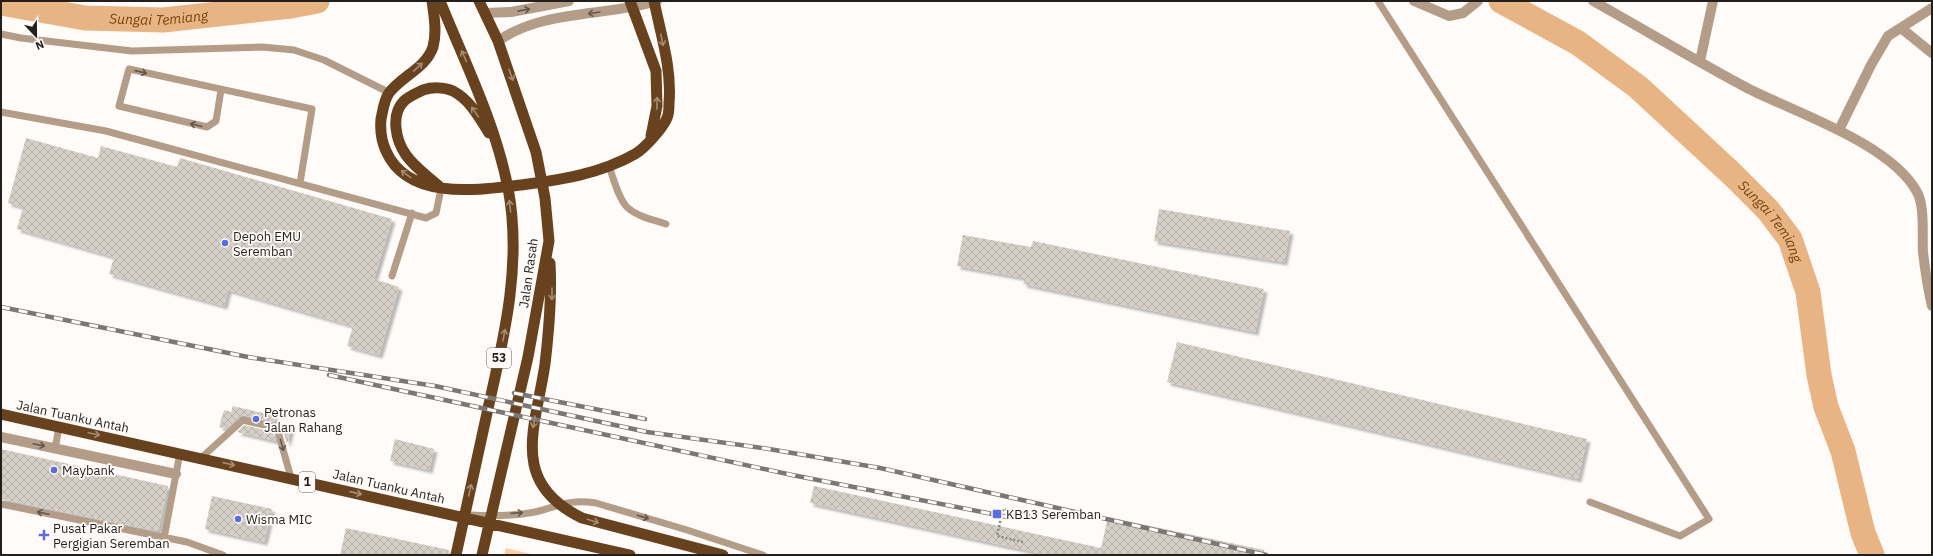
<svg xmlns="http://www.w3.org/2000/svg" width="1933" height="556" viewBox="0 0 1933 556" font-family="'IBM Plex Sans',sans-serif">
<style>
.pitch{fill:#fccfa7}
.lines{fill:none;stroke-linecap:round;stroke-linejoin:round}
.river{stroke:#e9b484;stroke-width:25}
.building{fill:url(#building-cross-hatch);filter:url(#shadow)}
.path{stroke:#8c8986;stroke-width:2.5;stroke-dasharray:2 2;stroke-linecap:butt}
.service{stroke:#b49d88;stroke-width:7}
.minor{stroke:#b49d88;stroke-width:10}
.trunk{stroke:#68421e;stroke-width:11}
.rail-casing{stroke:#7a7774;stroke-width:4.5}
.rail{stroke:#fefbf8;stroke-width:3;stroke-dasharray:9;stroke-linecap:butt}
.oneway{stroke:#64584d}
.oneway2{stroke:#a48c75}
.poi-dot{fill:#5b6ce3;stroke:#fefbf8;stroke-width:1.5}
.labels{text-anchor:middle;stroke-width:3.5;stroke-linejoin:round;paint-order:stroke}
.shield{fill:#fefbf8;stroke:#64615e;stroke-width:1}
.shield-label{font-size:12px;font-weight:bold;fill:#221f1c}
.poi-label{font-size:13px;fill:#221f1c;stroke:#fefbf8;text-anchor:start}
.street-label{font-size:13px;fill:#221f1c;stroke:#fefbf8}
.water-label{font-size:14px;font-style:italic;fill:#76440a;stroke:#fefbf8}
</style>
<defs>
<pattern id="building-cross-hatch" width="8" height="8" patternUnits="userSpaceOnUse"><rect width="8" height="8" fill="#d6cfc8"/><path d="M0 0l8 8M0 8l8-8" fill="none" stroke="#b7b1ab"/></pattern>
<filter id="shadow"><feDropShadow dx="3.5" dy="3.5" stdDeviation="1" flood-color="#0004"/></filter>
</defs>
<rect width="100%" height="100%" fill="#fefbf8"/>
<path class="pitch" d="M 506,548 L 535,555 L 504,555 Z"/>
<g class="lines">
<g class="river">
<path id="s1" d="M 1501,1 L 1578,43 L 1638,87 L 1733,175 L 1768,210 L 1790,239 L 1808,292 L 1819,375 L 1826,407 L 1843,451 L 1863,533 L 1872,555"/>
<path id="s2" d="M 1,3 L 85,18 L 163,20 L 291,6 L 317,1"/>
</g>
</g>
<path class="building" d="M 26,138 L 98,158 L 101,146 L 177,167 L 180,158 L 392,219 L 374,279 L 399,287 L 379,355 L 347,346 L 353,326 L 228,290 L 224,306 L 109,274 L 114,257 L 17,229 L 23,207 L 8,203 Z
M 1159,209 L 1290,231 L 1284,262 L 1154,241 Z
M 963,235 L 1031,247 L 1033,241 L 1264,289 L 1255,332 L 1023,284 L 1025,278 L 957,266 Z
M 1177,342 L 1587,439 L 1578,479 L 1167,382 Z
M 233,406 L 275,416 L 274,422 L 242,415 L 226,429 L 219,427 L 224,410 L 231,412 Z
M 244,425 L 273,432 L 276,441 L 237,432 Z
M 281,425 L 291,428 L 287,444 L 282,427 Z
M 395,439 L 434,449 L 429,470 L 390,461 Z
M 1,449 L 168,486 L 158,531 L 1,499 Z
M 814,486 L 1101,548 L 1108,517 L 1264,550 L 1264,555 L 1048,555 L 810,503 Z
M 212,496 L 272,509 L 264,542 L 205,529 Z
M 346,528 L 449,550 L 448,555 L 340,555 Z"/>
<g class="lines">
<path class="path" d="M 1023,542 L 997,536 L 1003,509 L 1030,515"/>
<path class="service" d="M 1378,1 L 1709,519 L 1680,536 L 1590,502
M 1,34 L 21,38 L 132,51 L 262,47 L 294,50 L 324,60 L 390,93
M 221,90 L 216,121 L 207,127 L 119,106 L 129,69 L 312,109 L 300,183
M 1,112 L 106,131 L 426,218 L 436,213 L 441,189
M 609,166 C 613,177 619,201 628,208 C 638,217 654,220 666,224
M 392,276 L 412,213
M 55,449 L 59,427
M 201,458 L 243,420 L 277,428 L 291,478
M 1,504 L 187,542 L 223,555
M 470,515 C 490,516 515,516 535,512 C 561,506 567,499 596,503 L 687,530 L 763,555
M 164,538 L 180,453"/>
<path class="minor" d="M 1414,1 L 1449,16 L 1463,13 L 1478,1
M 1593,1 C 1645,30 1696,61 1749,89 C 1797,113 1891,144 1917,192 C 1925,206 1922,236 1923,252 C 1925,270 1928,289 1932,306
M 485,13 L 511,12 L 569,1
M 1901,28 L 1932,53
M 498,41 C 544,9 605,17 657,1
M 1700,61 L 1713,1
M 1839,130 L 1871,65 L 1888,36 L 1932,8
M 1,437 L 176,474"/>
<path class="trunk" d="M 432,1 C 434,15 437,32 433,47 C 426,68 402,76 389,93 C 384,100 383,110 381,119 C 380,130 381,140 386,151 C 408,201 478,190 521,185 C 560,180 600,174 635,154 C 644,149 663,128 667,118 C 669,114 669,108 669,103 C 672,69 661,35 654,1
M 440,1 C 465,63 495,122 508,188 C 522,261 505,334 489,404 C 478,454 467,505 456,555
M 479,1 L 498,41 L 536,152 L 545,198 L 549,241 L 528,357 L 482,555
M 630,1 L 656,71 L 657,106 L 651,136
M 440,187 C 429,177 415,168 406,155 C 396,141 390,115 404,101 C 409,96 417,93 423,90 C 432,87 444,87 453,91 C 470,100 479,117 489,133
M 550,263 C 552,297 549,330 545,364 C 536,427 508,482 582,518 L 723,555
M 1,414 L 630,555"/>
<defs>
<path id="rail" d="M 1,307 L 253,358
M 248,357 L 435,386 L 647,432 L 769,449 L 880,468 L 1266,555
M 329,375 L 792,475 L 1008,517
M 514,393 L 645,419"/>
</defs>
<use href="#rail" class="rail-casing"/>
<use href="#rail" class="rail"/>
</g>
<defs><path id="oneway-shaft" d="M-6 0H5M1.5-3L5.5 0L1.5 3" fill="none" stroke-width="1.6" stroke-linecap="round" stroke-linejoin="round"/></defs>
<g class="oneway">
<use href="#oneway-shaft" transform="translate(524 10) rotate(-11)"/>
<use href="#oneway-shaft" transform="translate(594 13) rotate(171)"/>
<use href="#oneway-shaft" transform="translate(141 72) rotate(13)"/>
<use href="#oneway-shaft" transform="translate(196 125) rotate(-166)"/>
<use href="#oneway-shaft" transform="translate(39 445) rotate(12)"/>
<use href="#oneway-shaft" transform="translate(282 445) rotate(74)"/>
<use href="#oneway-shaft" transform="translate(43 513) rotate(-168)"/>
<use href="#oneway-shaft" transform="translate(517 513) rotate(-4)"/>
<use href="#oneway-shaft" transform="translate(643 517) rotate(16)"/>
</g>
<g class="oneway2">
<use href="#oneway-shaft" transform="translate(662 40) rotate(79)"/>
<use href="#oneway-shaft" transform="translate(464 56) rotate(-114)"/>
<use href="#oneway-shaft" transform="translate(418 67) rotate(-43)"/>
<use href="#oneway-shaft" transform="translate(511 75) rotate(70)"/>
<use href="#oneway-shaft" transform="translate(657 103) rotate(-89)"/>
<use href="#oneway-shaft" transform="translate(475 112) rotate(-125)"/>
<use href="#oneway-shaft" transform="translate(406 174) rotate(-144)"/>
<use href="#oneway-shaft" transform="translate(510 206) rotate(-96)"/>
<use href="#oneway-shaft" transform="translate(552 294) rotate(90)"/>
<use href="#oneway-shaft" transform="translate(504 335) rotate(-80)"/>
<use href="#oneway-shaft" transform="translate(534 422) rotate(100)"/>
<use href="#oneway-shaft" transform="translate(94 434) rotate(12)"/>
<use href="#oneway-shaft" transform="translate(229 464) rotate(13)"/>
<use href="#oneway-shaft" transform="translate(470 490) rotate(-78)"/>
<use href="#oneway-shaft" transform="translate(356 493) rotate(13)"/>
<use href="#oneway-shaft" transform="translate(593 521) rotate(17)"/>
</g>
<g class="poi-dot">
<circle cx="225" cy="243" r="4"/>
<circle cx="256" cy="419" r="4"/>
<circle cx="54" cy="470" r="4"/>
<rect x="992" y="509" width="10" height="10" rx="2"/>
<circle cx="238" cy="519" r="4"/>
<path d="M42 529h4v4h4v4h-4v4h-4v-4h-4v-4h4z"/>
</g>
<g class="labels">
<g class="shield">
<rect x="487" y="348" width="24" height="20" rx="3"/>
<rect x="299" y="472" width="16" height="20" rx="3"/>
</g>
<g class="shield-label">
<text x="499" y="362">53</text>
<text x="307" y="486">1</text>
</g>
<g class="poi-label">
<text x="233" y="241">Depoh EMU<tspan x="233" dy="15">Seremban</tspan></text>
<text x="264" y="417">Petronas<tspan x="264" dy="15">Jalan Rahang</tspan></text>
<text x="62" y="475">Maybank</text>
<text x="1006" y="519">KB13 Seremban</text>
<text x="246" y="524">Wisma MIC</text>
<text x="53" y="533">Pusat Pakar<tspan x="53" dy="15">Pergigian Seremban</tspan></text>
</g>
<g class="street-label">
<text transform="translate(528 273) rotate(-82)" y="5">Jalan Rasah</text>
<text transform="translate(73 416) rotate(12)" y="5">Jalan Tuanku Antah</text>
<text transform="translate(389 486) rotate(13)" y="5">Jalan Tuanku Antah</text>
</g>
<g class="water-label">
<text dy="5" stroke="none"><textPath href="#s2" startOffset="159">Sungai Temiang</textPath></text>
<text dy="5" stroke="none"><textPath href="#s1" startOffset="352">Sungai Temiang</textPath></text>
</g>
</g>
<rect width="1933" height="556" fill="none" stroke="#221f1c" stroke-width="4"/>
<g transform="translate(36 36) rotate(158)" stroke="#fefbf8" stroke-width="3" paint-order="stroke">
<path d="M0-3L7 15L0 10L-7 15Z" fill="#221f1c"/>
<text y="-6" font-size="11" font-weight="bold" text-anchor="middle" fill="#221f1c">N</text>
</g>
</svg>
